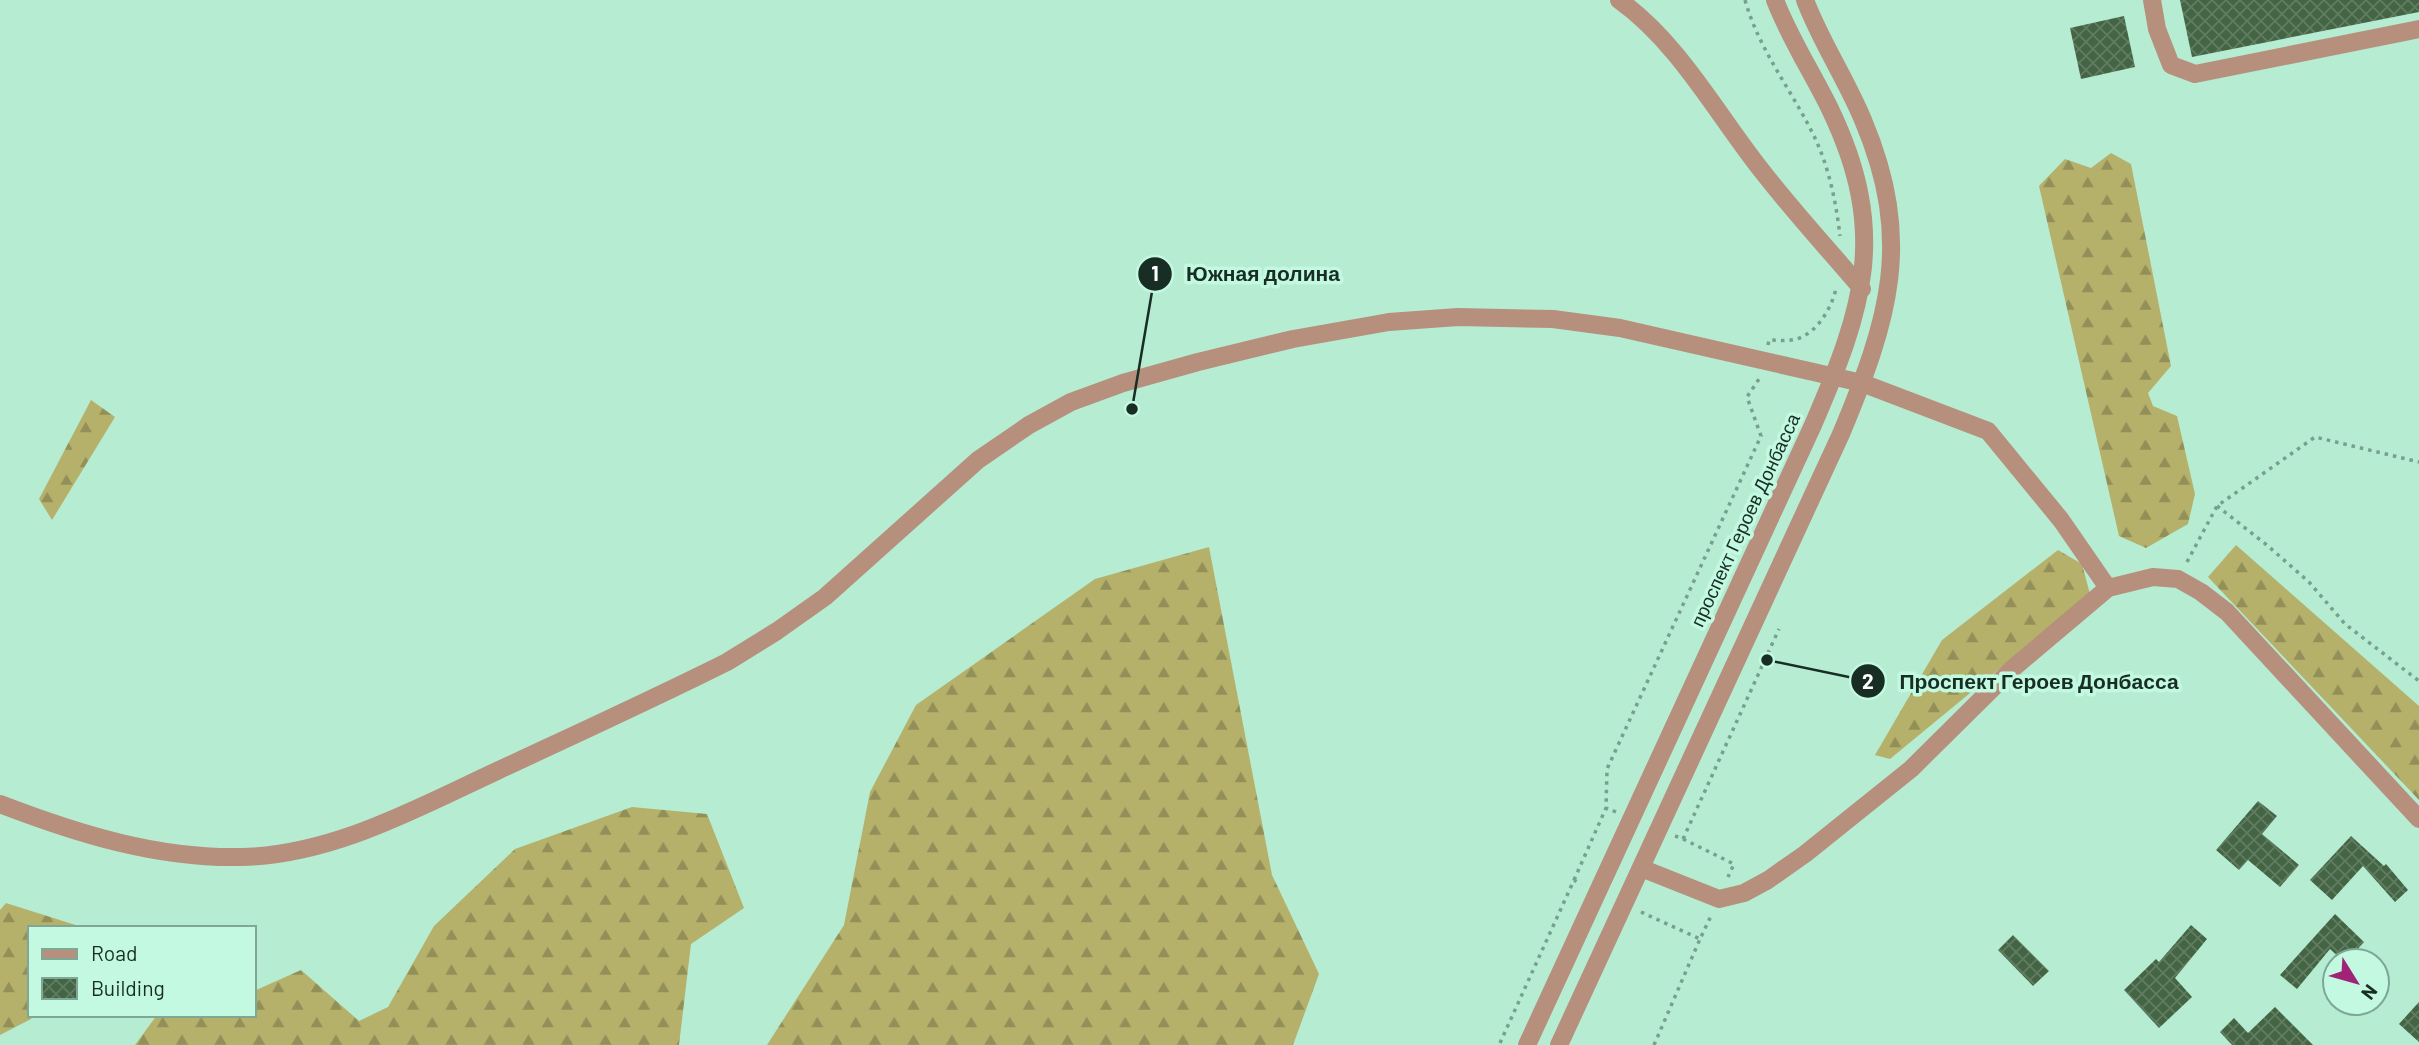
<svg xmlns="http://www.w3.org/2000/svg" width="2419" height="1045" viewBox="0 0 2419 1045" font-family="Barlow,sans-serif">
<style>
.forest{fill:url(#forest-firs)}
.building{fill:url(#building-cross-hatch)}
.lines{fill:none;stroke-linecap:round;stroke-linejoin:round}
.path{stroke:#77a08d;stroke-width:3.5;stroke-dasharray:3.5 5;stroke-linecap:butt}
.minor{stroke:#b68f7d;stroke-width:18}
.labels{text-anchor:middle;stroke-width:7;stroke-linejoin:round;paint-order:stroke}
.street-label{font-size:19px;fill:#182d24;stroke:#c2f9e0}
.leader{fill:none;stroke:#182d24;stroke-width:2.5}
.callout-dot{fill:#182d24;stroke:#c2f9e0;stroke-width:2.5}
.mark-label{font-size:21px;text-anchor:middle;font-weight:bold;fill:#fff}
.callout-label{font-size:21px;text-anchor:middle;font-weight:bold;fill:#182d24;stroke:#c2f9e0;stroke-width:7;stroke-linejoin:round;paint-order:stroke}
</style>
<defs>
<pattern id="forest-firs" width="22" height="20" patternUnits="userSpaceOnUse" patternTransform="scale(1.75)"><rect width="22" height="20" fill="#b5b16b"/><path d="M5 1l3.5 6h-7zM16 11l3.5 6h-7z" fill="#929058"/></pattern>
<pattern id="building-cross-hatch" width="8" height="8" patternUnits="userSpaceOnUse" patternTransform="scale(1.75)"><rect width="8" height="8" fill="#436544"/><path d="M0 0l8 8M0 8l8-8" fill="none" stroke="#617c62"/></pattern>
</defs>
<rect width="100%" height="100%" fill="#b5ecd2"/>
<path class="forest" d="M 2111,153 L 2131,164 L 2171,366 L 2148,393 L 2153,406 L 2177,416 L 2195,494 L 2188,524 L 2146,548 L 2119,536 L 2039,186 L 2065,159 L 2091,168 Z
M 91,400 L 115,417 L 52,520 L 39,499 Z
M 2236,545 L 2419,706 L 2419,800 L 2208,577 Z
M 1209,547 L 1272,875 L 1319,974 L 1293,1045 L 767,1045 L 844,925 L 870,792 L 916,705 L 1095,579 Z
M 2058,550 L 2082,564 L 2090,594 L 1890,759 L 1875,755 L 1942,640 Z
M 632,807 L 707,814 L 744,908 L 691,944 L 679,1045 L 135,1045 L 157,1015 L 254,1015 L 254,991 L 301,970 L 359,1021 L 388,1007 L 434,926 L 515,849 Z
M 6,903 L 85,928 L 30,928 L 30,1015 L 34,1015 L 31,1019 L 0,1035 L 0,910 Z"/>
<path class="building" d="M 2180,0 L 2419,0 L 2419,12 L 2192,57 Z
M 2124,16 L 2135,67 L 2081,79 L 2070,28 Z
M 2258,801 L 2277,816 L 2262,834 L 2299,865 L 2280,887 L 2248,860 L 2239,870 L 2216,850 Z
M 2351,836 L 2384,866 L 2386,864 L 2408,890 L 2395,902 L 2363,866 L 2332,900 L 2310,880 Z
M 2335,914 L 2364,942 L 2347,961 L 2343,961 L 2330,949 L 2297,989 L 2280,975 Z
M 2191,925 L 2207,939 L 2175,978 L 2192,997 L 2159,1028 L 2124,990 L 2156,959 L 2159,962 Z
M 2013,935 L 2049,971 L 2033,986 L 1998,950 Z
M 2419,1002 L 2419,1042 L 2399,1024 Z
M 2275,1007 L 2313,1045 L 2232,1045 L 2220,1032 L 2234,1018 L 2248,1033 Z"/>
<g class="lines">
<path class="path" d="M 1745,0 C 1759,50 1791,89 1814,136 C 1829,167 1836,202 1840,236
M 1768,345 L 1769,340 C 1776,340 1784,341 1791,340 C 1814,338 1832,309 1836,288
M 2217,506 L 2268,546 L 2309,582 L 2345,624 L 2419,681
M 2187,562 L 2217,506 L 2315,437 L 2419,462
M 1616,812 L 1606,808 L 1607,769 L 1761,436 L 1747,397 L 1759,379
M 1675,836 L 1683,839 L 1779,629
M 1683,839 L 1734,864 L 1728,877
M 1574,880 L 1606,808
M 1641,912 L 1700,939 L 1711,916
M 1500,1043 L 1574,880 L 1581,884
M 1654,1045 L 1700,939"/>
<path class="minor" d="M 1619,0 C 1679,43 1716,113 1762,171 C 1793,211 1828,249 1862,289
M 2152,0 L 2157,29 L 2171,65 L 2195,74 L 2419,29
M 0,804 C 78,834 158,859 242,857 C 333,855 417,808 497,771 C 574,735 651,700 727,662 L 777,631 L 825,597 L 978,460 L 1029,425 L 1071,402 L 1123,383 L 1198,362 L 1293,339 L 1389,322 L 1458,317 L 1553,319 L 1620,328 L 1862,383 L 1988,431 L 2061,520 L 2108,588
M 1641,868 L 1719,899 L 1744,893 L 1768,880 L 1805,854 L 1911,769 L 2012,669 L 2108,588 L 2153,577 L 2178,579 L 2201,592 L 2227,612 L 2419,819
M 1527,1045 L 1813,425 C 1864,307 1889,232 1830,109 C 1812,72 1790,39 1775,0
M 1559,1045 L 1841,434 C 1889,319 1914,241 1863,120 C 1846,79 1821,42 1805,0"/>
</g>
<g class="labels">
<g class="street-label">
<text transform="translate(1745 520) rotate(-65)" y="7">проспект Героев Донбасса</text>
</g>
</g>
<path class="leader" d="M1132 409L1155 274M1767 660L1868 681"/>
<g class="callout-dot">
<circle cx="1132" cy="409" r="7"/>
<circle cx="1767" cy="660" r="7"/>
<circle cx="1155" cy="274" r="18"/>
<circle cx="1868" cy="681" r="18"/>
</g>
<g class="mark-label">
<text x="1155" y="281">1</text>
<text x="1868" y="689">2</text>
</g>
<g class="callout-label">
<text x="1263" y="281">Южная долина</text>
<text x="2039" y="689">Проспект Героев Донбасса</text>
</g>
<rect x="28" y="926" width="228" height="91" fill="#c2f9e0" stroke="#7ea795" stroke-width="2"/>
<rect x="42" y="949" width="35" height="10" fill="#b68f7d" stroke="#7ea795" stroke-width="2"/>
<text x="91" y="961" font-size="21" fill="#182d24">Road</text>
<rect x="42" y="978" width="35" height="21" fill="url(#building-cross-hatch)" stroke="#7ea795" stroke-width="2"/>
<text x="91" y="996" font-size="21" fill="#182d24">Building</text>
<g transform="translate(2356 982) rotate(127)"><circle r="33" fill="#c2f9e0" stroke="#7ea795" stroke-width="2"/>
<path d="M0-5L12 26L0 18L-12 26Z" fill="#a12377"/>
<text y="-10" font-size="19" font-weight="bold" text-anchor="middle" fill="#182d24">N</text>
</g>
</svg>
